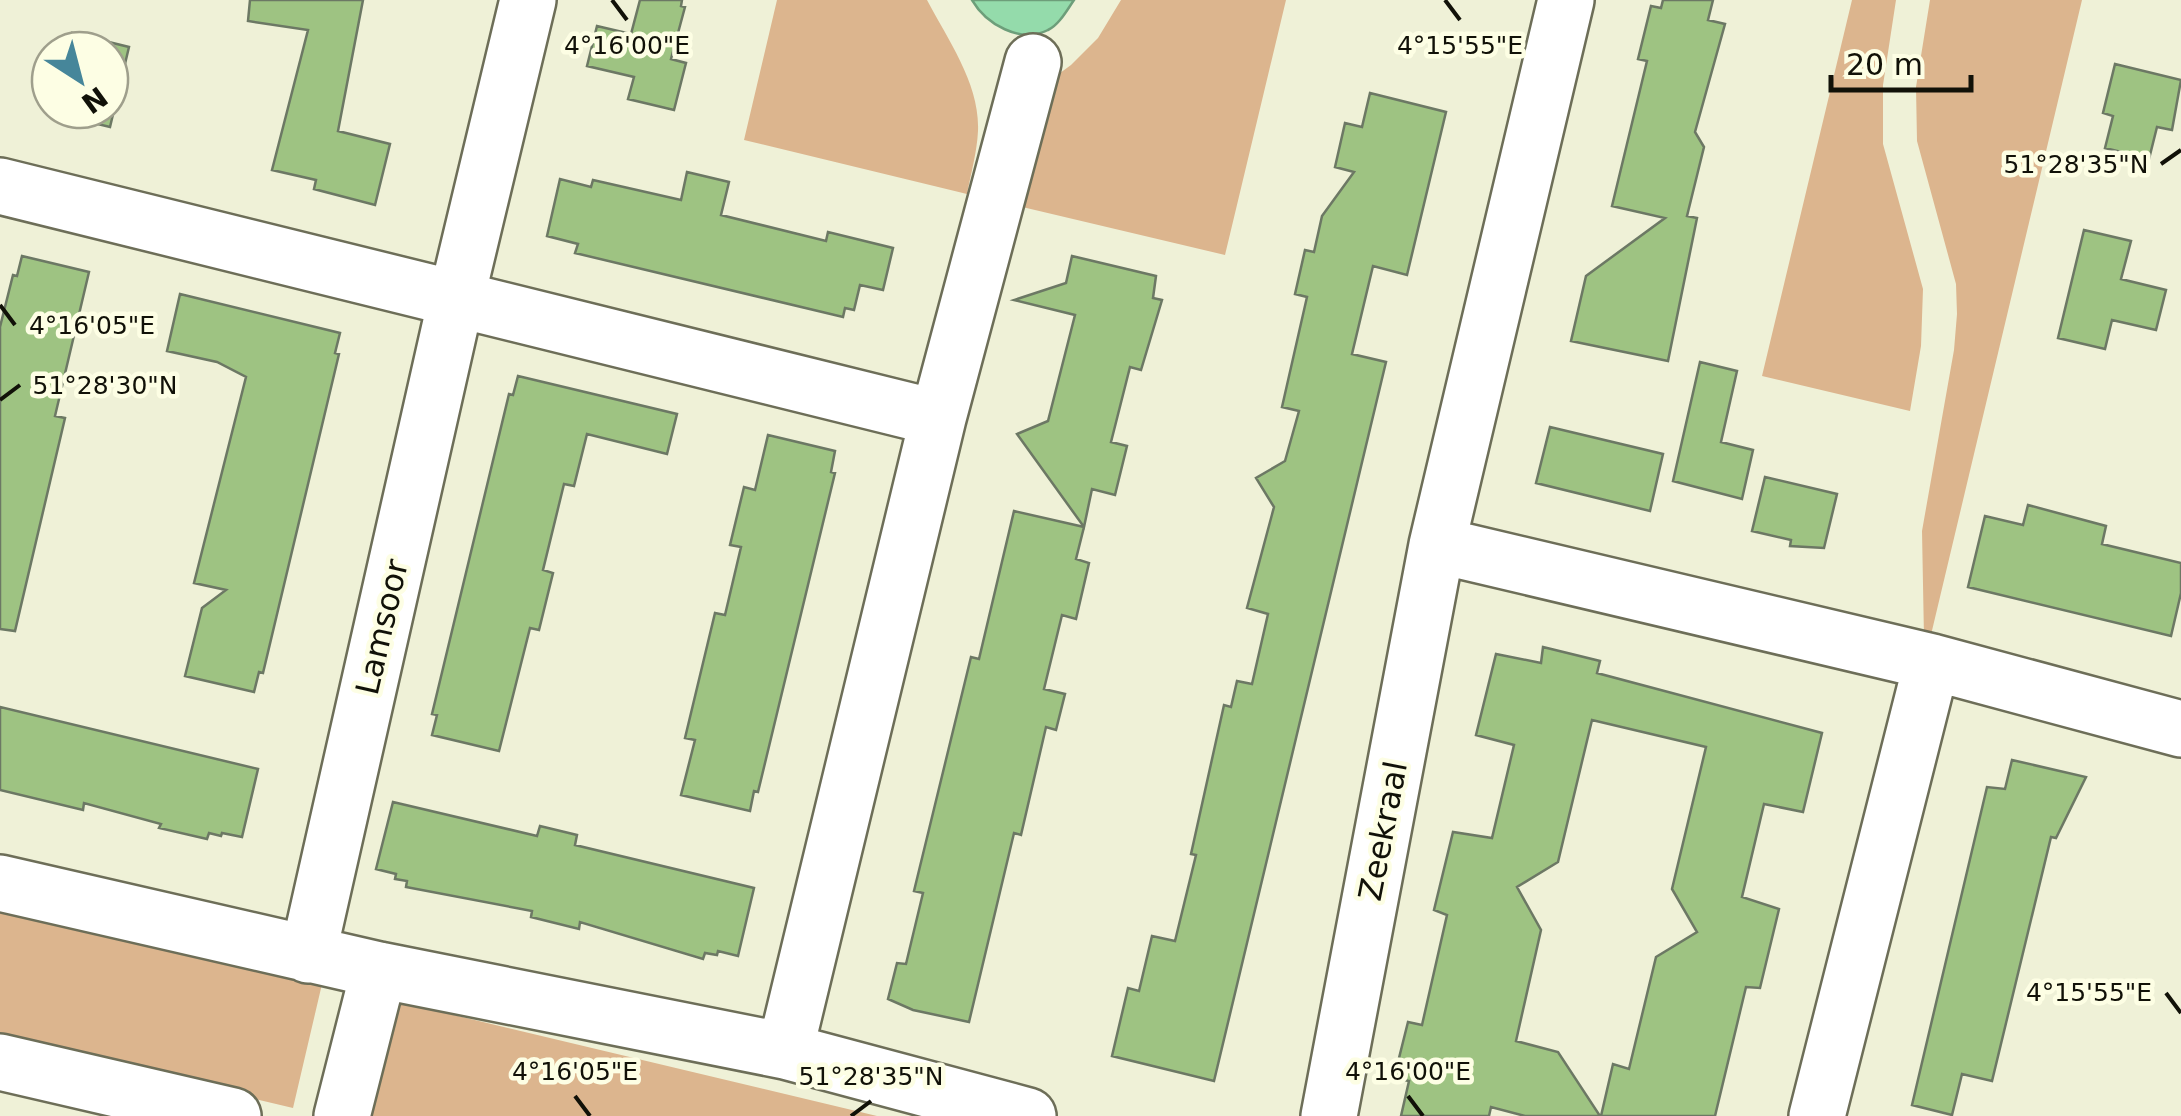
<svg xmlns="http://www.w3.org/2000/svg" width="2181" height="1116" viewBox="0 0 2181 1116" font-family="'DejaVu Sans',sans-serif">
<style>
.green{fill:#dcb58e}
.water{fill:#94dbab;stroke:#6d9e7a;stroke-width:2.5}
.building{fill:#9ec382;stroke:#6c7864;stroke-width:2.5}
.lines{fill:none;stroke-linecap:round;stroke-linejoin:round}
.minor-casing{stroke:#6d6e58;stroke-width:60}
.minor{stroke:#fff;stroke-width:55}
.ticks{fill:none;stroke:#111108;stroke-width:4}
.labels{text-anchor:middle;stroke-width:9;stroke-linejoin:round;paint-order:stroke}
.street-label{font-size:32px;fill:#111108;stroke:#fdfee4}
.ticks-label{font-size:25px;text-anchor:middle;fill:#111108;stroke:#fdfee4;stroke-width:9;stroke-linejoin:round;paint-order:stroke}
</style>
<rect width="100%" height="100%" fill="#eff1d7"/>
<path class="green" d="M 777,0 L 927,0 C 948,40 980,84 978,131 C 977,152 971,173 967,194 L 744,140 Z
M 1121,0 L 1286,0 L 1225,255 L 993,200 L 1045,84 L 1071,65 L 1098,38 Z
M 1852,0 L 1896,0 L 1883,85 L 1883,144 L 1923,289 L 1921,346 L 1910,411 L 1762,376 Z
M 1930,0 L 2082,0 L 1930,639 L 1924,638 L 1922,531 L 1954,350 L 1957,314 L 1956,284 L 1917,141 L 1916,87 Z
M 0,907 L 322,984 L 293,1108 L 0,1038 Z
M 391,1000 L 877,1116 L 369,1116 Z"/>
<path class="water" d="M 972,0 L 1074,0 C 1067,10 1059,25 1048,30 C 1020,44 986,24 972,0 Z"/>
<path class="building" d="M 250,0 L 363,0 L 338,131 L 390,144 L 375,205 L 314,189 L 316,180 L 272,170 L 308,30 L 248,21 Z
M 640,0 L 682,0 L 681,6 L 685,7 L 671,59 L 686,63 L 674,110 L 628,99 L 634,77 L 587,66 L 597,26 L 631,34 Z
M 1663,0 L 1713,0 L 1708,20 L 1725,24 L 1695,132 L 1704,147 L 1687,216 L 1697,218 L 1668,361 L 1571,341 L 1586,276 L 1665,218 L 1612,206 L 1647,61 L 1638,59 L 1651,6 L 1661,8 Z
M 72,33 L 129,47 L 110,127 L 52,113 L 52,110 L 110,110 L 110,50 L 67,50 Z
M 2115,64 L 2181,80 L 2172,130 L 2157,127 L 2149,159 L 2105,148 L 2113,116 L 2103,113 Z
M 1370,93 L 1446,112 L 1407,275 L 1373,266 L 1352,354 L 1386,362 L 1214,1081 L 1112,1056 L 1128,988 L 1139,991 L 1152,936 L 1175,941 L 1196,855 L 1191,854 L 1224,705 L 1231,707 L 1237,681 L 1252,684 L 1268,614 L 1247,608 L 1274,507 L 1256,478 L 1285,461 L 1299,411 L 1282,407 L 1307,297 L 1295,294 L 1305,250 L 1314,252 L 1322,216 L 1354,172 L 1335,167 L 1345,123 L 1362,127 Z
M 687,172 L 729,182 L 721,215 L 826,241 L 828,232 L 893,248 L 883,290 L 860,285 L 854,310 L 845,308 L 843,317 L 575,253 L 578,244 L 547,236 L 560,179 L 591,187 L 593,180 L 681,200 Z
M 2084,230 L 2131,241 L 2121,279 L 2166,290 L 2156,330 L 2112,320 L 2105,349 L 2058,338 Z
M 22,256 L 89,272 L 55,416 L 65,418 L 15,631 L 0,629 L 0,327 L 13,275 L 17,276 Z
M 1072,256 L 1156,276 L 1153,298 L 1162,300 L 1141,370 L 1130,367 L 1111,442 L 1127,446 L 1115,495 L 1092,489 L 1084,527 L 1017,434 L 1048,421 L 1075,315 L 1014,300 L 1066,283 Z
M 180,294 L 340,333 L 335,353 L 339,354 L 263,673 L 259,672 L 254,692 L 185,676 L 202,608 L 226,590 L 194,583 L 246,377 L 217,362 L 167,351 Z
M 1700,362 L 1737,371 L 1721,442 L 1753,450 L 1742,499 L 1673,481 Z
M 518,376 L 677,414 L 667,454 L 587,434 L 574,486 L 564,484 L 543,570 L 553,573 L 539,630 L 530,628 L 499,751 L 432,735 L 437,715 L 432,714 L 509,394 L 513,395 Z
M 1550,427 L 1663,454 L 1650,511 L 1536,483 Z
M 768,435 L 835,451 L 831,472 L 835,473 L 758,792 L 754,791 L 750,811 L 681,795 L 695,740 L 685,738 L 715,613 L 725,615 L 741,547 L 730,545 L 744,487 L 755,490 Z
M 1765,477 L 1837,494 L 1824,548 L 1790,546 L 1791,540 L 1752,531 Z
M 2028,505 L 2106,526 L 2102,544 L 2181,563 L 2181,593 L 2171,636 L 1968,587 L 1985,516 L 2023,525 Z
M 1014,511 L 1084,527 L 1076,559 L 1089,563 L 1076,619 L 1062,615 L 1044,689 L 1065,694 L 1056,730 L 1046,727 L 1021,835 L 1014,833 L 969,1022 L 913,1010 L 888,999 L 897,963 L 906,964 L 923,893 L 914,891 L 971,657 L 979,659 Z
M 1543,647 L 1600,661 L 1597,673 L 1822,733 L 1803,812 L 1764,804 L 1742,897 L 1779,909 L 1760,988 L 1746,987 L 1715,1116 L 1601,1116 L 1613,1064 L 1629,1069 L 1656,957 L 1697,932 L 1672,889 L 1706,747 L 1592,720 L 1558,862 L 1517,887 L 1541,930 L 1516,1041 L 1558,1052 L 1600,1116 L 1525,1116 L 1491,1107 L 1489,1116 L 1401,1116 L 1409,1081 L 1394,1078 L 1408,1022 L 1422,1025 L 1447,915 L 1434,910 L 1453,832 L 1492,838 L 1514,745 L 1476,735 L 1496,654 L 1541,663 Z
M 0,707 L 258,769 L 242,837 L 222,833 L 221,836 L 209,833 L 207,839 L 159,828 L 161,824 L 84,803 L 83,810 L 0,790 Z
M 2012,760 L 2086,777 L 2056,838 L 2051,837 L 1992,1081 L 1962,1074 L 1952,1115 L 1912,1105 L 1987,787 L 2005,789 Z
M 393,802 L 537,836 L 540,826 L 577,835 L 575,845 L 754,888 L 738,956 L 718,951 L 717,955 L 705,953 L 703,959 L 580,922 L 579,929 L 531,917 L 532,911 L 406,887 L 407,881 L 395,879 L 396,874 L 376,869 Z"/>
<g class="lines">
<defs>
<path id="minor" d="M 0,186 L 938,418
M 1437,545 L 1932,662 L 2181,729
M 0,883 L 379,970 L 785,1051 L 1028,1116
M 308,955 L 456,300 L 528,0
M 785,1051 L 938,418 L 1033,62
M 0,1062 L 233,1116
M 342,1116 L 379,970
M 1329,1116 L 1437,545 L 1566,0
M 1817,1116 L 1932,662"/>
</defs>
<use href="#minor" class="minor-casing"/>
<use href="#minor" class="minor"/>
</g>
<path class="ticks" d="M 612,0 L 627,20M 1445,0 L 1460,20M 2161,164 L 2181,150M 0,305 L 15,325M 0,400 L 20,385M 2166,993 L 2181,1013M 575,1096 L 590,1116M 1408,1096 L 1423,1116M 851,1116 L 871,1101"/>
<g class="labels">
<g class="street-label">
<text transform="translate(382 627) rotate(-77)" y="11">Lamsoor</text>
<text transform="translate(1383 831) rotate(-79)" y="11">Zeekraal</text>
</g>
</g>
<g class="ticks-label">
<text x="627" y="54">4°16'00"E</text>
<text x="1460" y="54">4°15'55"E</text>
<text x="2076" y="173">51°28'35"N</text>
<text x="92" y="334">4°16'05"E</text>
<text x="105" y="394">51°28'30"N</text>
<text x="2089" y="1001">4°15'55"E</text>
<text x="575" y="1080">4°16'05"E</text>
<text x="1408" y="1080">4°16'00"E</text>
<text x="871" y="1085">51°28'35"N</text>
</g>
<g transform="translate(80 80) rotate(144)"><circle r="48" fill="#fdfee4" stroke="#9f9f8c" stroke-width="2.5"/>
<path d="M0-8L18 38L0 25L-18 38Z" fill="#46869a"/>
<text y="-15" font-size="28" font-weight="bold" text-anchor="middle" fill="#111108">N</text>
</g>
<path d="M1831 75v15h140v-15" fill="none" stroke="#111108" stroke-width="5"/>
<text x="1846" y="75" font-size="30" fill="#111108" stroke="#fdfee4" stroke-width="8" paint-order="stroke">20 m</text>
</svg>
